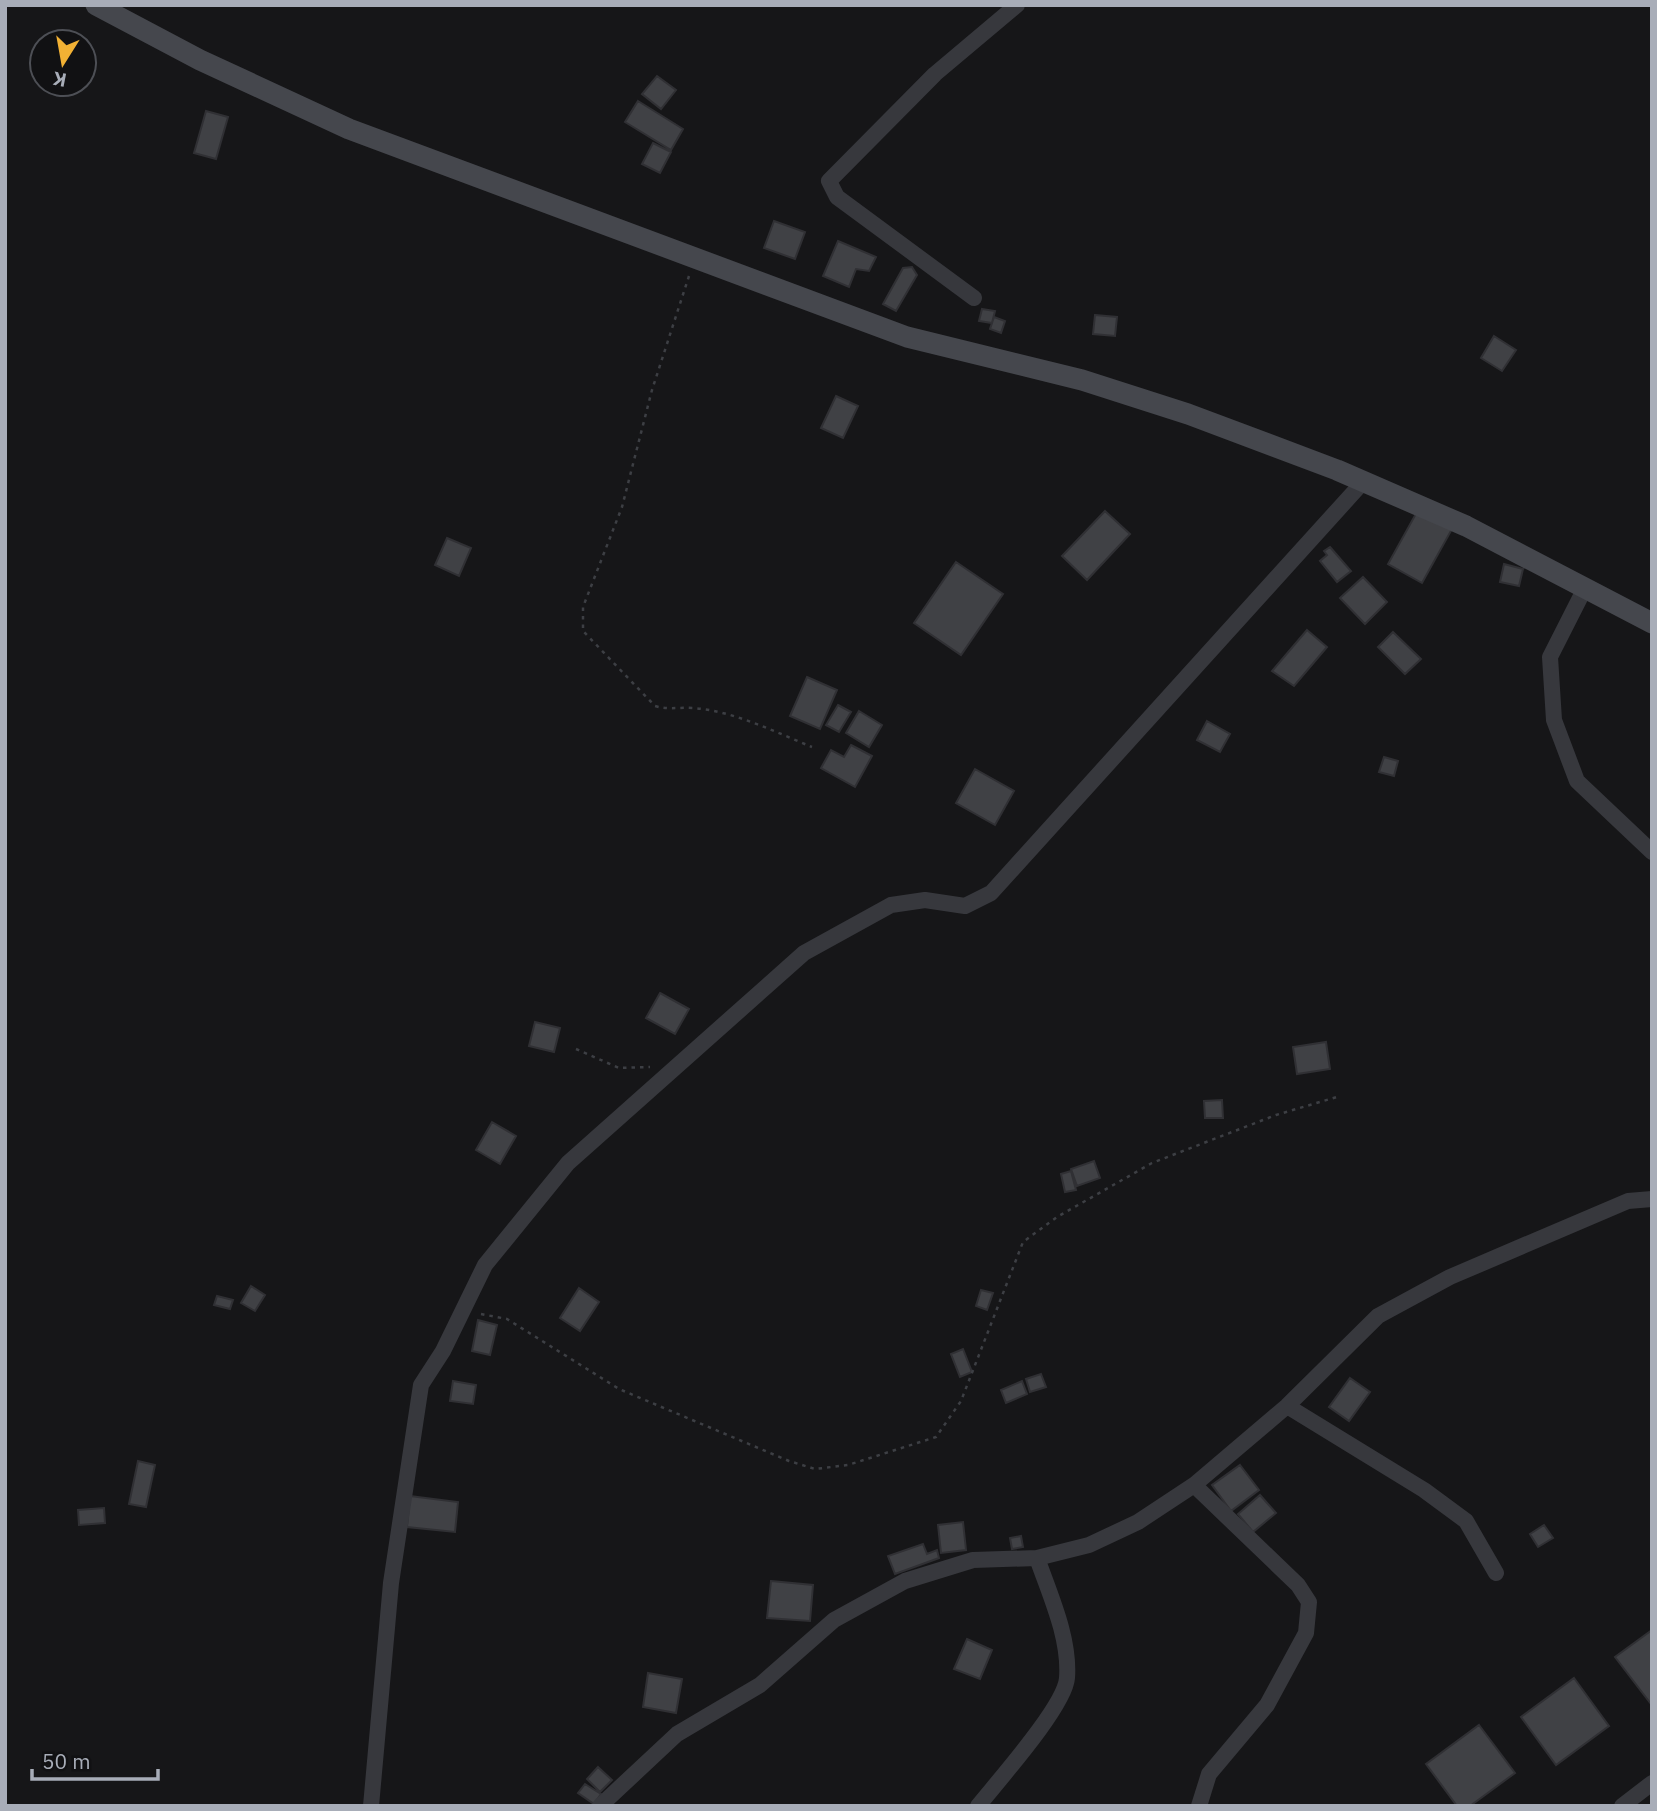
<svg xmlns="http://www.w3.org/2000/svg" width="1657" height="1811" viewBox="0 0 1657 1811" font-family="'IBM Plex Sans',sans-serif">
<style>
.building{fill:#404145;stroke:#303034;stroke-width:2}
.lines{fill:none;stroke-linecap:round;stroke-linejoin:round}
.path{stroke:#3d3f44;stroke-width:2.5;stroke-dasharray:3.5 5;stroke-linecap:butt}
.street{stroke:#37383d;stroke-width:16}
.secondary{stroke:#45474d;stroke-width:21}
</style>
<rect width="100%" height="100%" fill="#161618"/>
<path class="building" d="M 657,76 L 676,90 L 661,109 L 642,94 Z
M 638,101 L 683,129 L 671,150 L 625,122 Z
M 206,111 L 228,117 L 216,159 L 194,153 Z
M 653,143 L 671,152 L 660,173 L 642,164 Z
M 774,221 L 805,232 L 795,259 L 764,248 Z
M 838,241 L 876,257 L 869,271 L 856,269 L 849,287 L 823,276 Z
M 912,267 L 917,275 L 896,311 L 883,304 L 903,268 Z
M 982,309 L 995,311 L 992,323 L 979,321 Z
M 1095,315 L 1117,317 L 1115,336 L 1093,334 Z
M 994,317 L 1005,321 L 1001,333 L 990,329 Z
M 1494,336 L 1516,350 L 1502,371 L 1481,358 Z
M 836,396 L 858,406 L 843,438 L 821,428 Z
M 1418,510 L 1452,529 L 1422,583 L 1388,564 Z
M 1105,511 L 1130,534 L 1087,580 L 1062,556 Z
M 447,538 L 471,548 L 459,576 L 435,565 Z
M 1330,547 L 1351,571 L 1337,582 L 1320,561 L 1327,555 L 1324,551 Z
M 956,562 L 1003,594 L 961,655 L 914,623 Z
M 1504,564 L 1523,569 L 1519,586 L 1500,582 Z
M 1363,577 L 1387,602 L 1365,624 L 1340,598 Z
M 1307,630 L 1327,647 L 1294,686 L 1272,671 Z
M 1393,632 L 1421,659 L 1405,674 L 1378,647 Z
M 807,677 L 837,690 L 820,729 L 790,716 Z
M 838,705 L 851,712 L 839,732 L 826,725 Z
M 859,711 L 882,725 L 869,747 L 846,733 Z
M 1207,721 L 1230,734 L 1220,752 L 1197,740 Z
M 851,745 L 872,756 L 855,787 L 821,768 L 831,750 L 844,757 Z
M 1384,757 L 1398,761 L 1394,776 L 1379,772 Z
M 975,769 L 1014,791 L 995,825 L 956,803 Z
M 660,993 L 689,1009 L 675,1034 L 646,1018 Z
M 535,1022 L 560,1028 L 554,1052 L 529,1046 Z
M 1326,1042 L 1330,1069 L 1297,1074 L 1293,1047 Z
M 1222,1100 L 1223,1118 L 1205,1118 L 1204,1101 Z
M 492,1122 L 516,1136 L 500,1164 L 476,1150 Z
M 1094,1161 L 1100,1178 L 1077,1186 L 1071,1169 Z
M 1071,1171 L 1076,1190 L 1065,1192 L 1061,1174 Z
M 251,1286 L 265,1295 L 255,1311 L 241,1303 Z
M 579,1288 L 599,1302 L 580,1331 L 560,1318 Z
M 981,1290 L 993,1293 L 987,1310 L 976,1306 Z
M 217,1296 L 233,1300 L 230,1309 L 214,1305 Z
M 478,1320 L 497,1325 L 490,1355 L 472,1351 Z
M 963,1349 L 972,1372 L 960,1377 L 951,1354 Z
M 1041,1374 L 1046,1387 L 1030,1392 L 1026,1379 Z
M 1350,1378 L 1370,1392 L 1349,1421 L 1329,1407 Z
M 453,1381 L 476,1385 L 473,1404 L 450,1401 Z
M 1022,1381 L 1027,1394 L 1006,1403 L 1001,1390 Z
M 138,1461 L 155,1465 L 146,1507 L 129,1504 Z
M 1240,1465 L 1259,1490 L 1231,1511 L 1212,1485 Z
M 1260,1495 L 1276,1513 L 1253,1532 L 1238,1514 Z
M 410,1496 L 458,1502 L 455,1532 L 407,1527 Z
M 104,1508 L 105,1523 L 79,1525 L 78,1510 Z
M 963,1522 L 966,1550 L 941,1553 L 938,1525 Z
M 1544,1525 L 1553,1538 L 1538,1547 L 1530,1534 Z
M 1021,1536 L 1023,1547 L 1012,1549 L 1010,1538 Z
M 923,1544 L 927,1554 L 937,1550 L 939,1558 L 895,1574 L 888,1556 Z
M 771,1581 L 813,1585 L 810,1621 L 767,1618 Z
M 1652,1630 L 1652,1704 L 1651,1704 L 1615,1657 Z
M 967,1639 L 992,1650 L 980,1679 L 954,1669 Z
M 648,1673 L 682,1679 L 676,1713 L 643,1707 Z
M 1574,1678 L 1609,1726 L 1556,1765 L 1521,1717 Z
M 1479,1725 L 1515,1773 L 1470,1806 L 1457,1806 L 1426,1764 Z
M 598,1767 L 612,1780 L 600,1792 L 587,1779 Z
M 585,1784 L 601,1794 L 594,1804 L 578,1793 Z"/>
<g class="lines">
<path class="path" d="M 689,276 L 652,390 L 622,507 L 583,607 L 583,631 L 655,706 C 669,710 679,707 693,708 C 734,711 775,732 812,747
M 576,1049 L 619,1068 L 650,1067
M 481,1314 L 507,1319 L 619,1389 L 789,1461 L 815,1469 L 848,1465 L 936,1437 L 961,1401 L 1023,1242 L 1057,1217 L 1152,1163 L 1276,1115 L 1340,1096"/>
<path class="street" d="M 974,298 L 837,197 L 829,181 L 935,74 L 1017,5
M 1585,588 L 1550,657 L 1554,720 L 1577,781 L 1652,852
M 1287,1406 L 1424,1490 L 1466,1521 L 1496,1573
M 1194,1485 L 1298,1585 L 1309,1602 L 1306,1633 L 1267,1705 L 1209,1774 L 1199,1806
M 371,1806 L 391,1583 L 421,1385 L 443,1351 L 485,1265 L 568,1163 L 804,953 L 891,905 L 925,900 L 965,906 L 991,893 L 1363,482
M 600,1806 L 677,1734 L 760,1685 L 834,1620 L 905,1581 L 973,1560 L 1037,1558 L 1089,1545 L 1138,1522 L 1194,1485 L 1287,1406 L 1378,1316 L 1450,1277 L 1628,1201 L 1652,1199
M 978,1806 C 998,1781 1065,1706 1067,1678 C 1070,1638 1050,1595 1037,1558
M 1622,1806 L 1652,1783"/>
<path class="secondary" d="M 96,5 L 200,60 L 349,129 L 907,337 L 1082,380 L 1188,414 L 1337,470 L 1466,526 L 1652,623"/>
</g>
<rect width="1657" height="1811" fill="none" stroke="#a8adb8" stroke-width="14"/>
<g transform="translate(63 63) rotate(191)"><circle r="33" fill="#111113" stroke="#4d4f55" stroke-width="2"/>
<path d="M0-5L12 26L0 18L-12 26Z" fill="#f2b134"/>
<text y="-10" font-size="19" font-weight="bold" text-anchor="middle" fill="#a8adb8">K</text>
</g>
<path d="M32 1769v10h126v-10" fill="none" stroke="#a8adb8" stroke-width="3.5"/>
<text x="42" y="1769" font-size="21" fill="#a8adb8" stroke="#111113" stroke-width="5" paint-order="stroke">50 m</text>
</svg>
